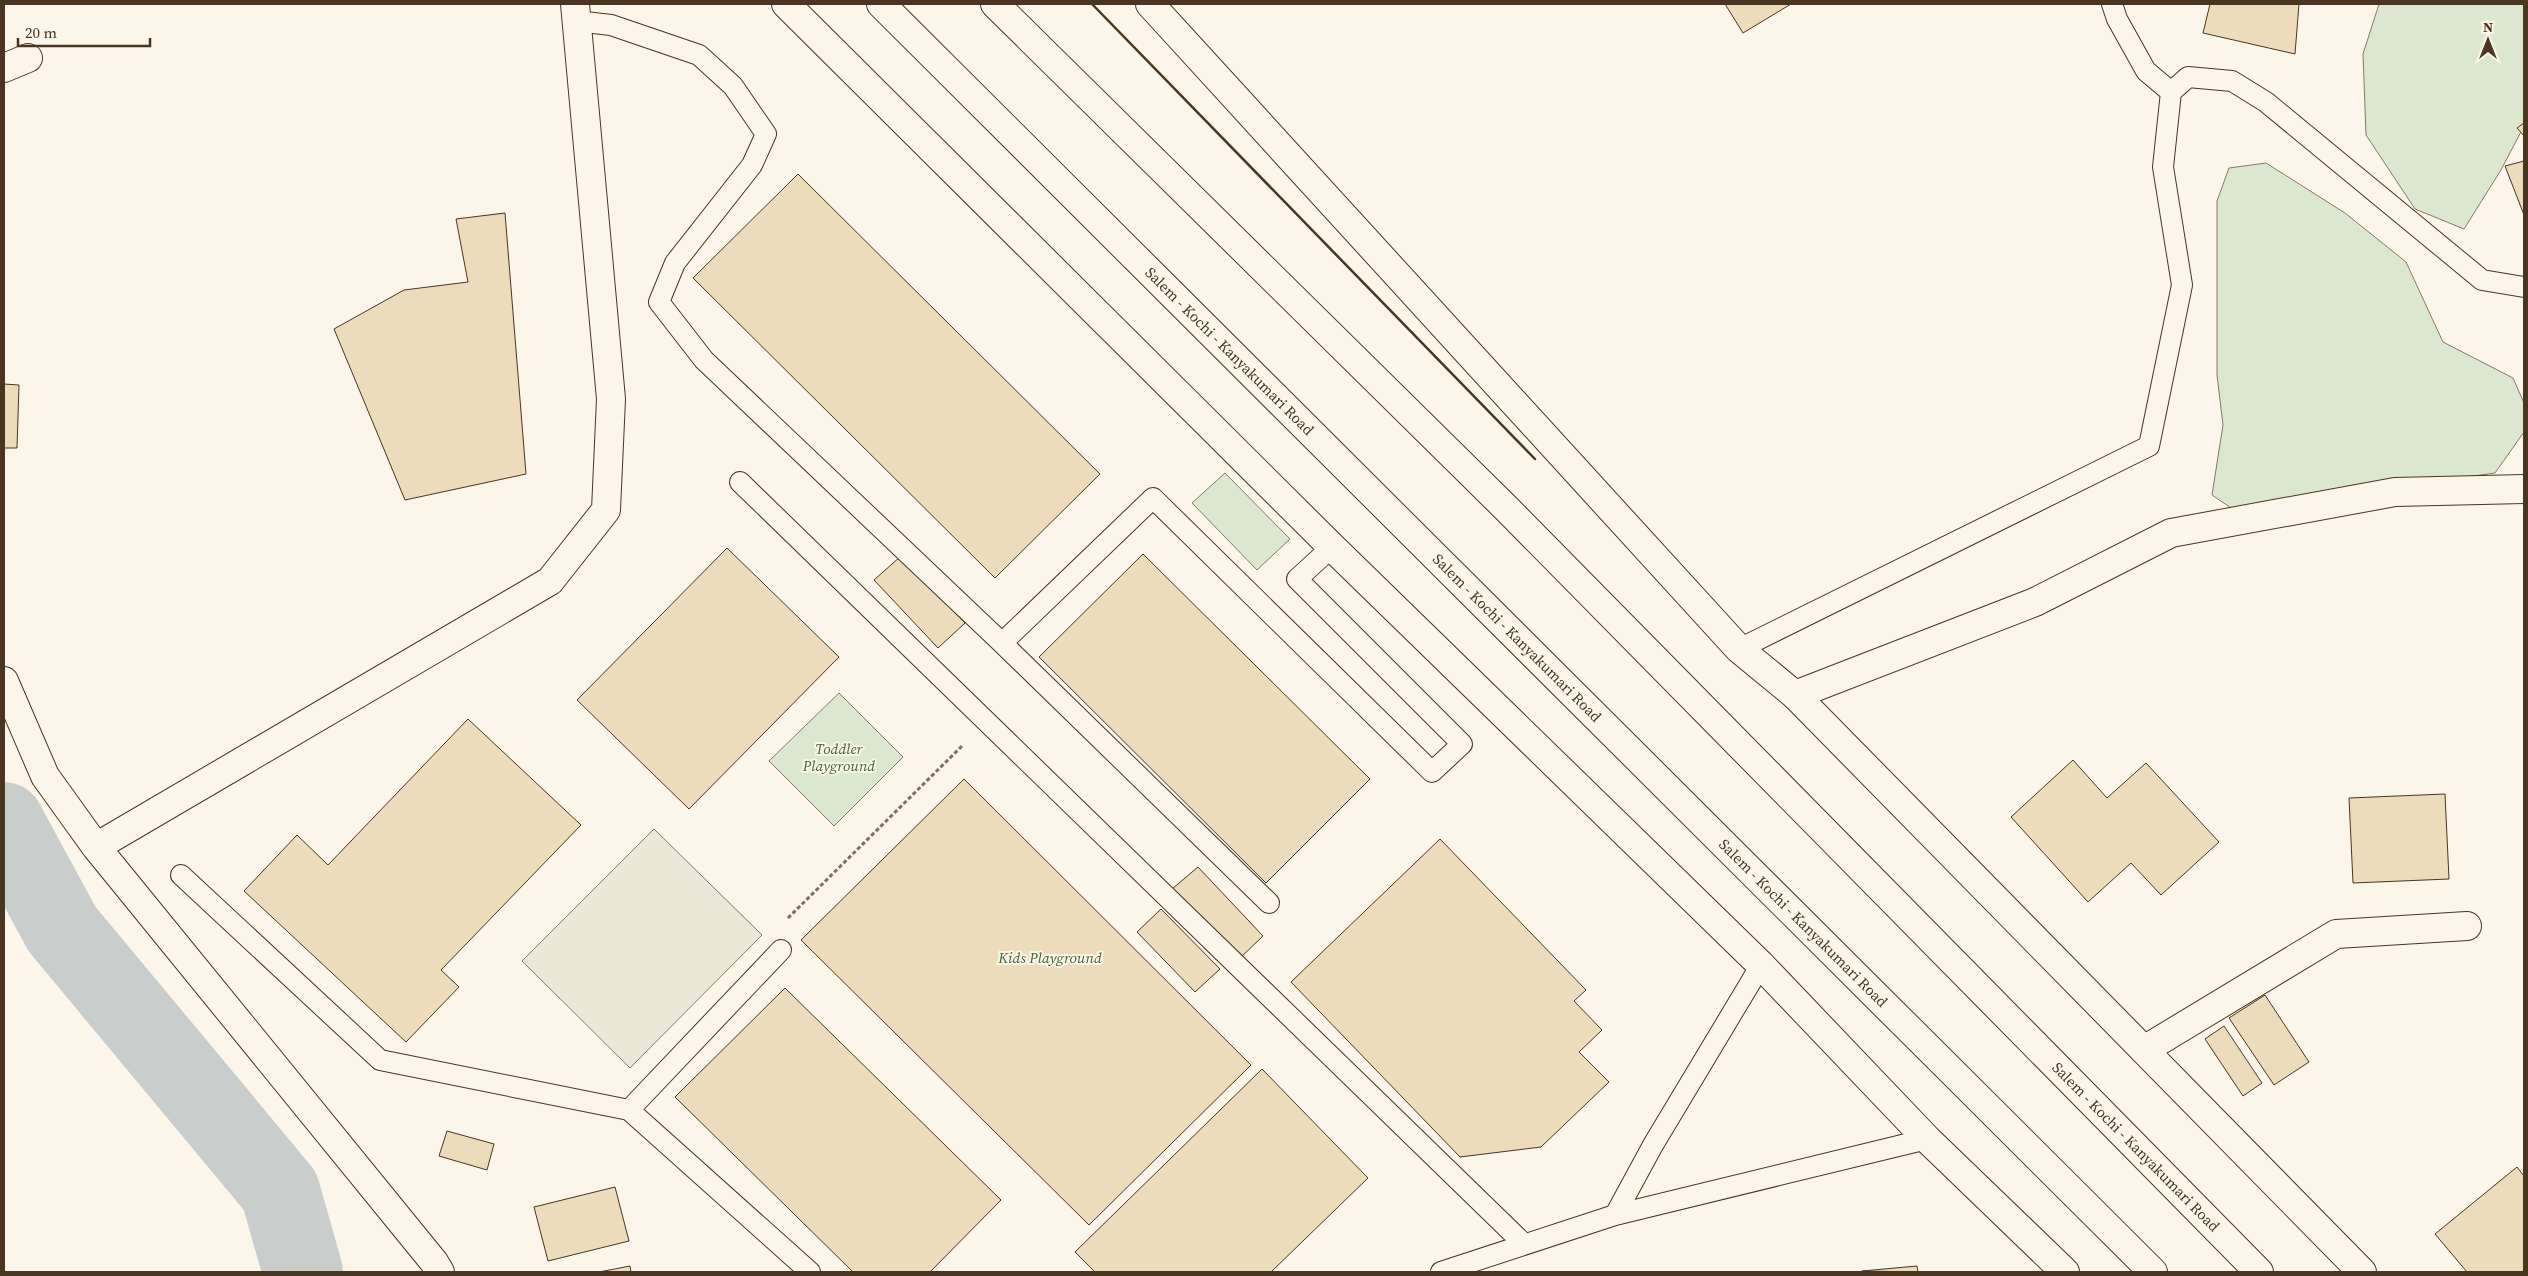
<svg xmlns="http://www.w3.org/2000/svg" width="2528" height="1276" viewBox="0 0 2528 1276" font-family="'Source Serif 4',serif">
<style>
.green{fill:#dce7d0;stroke:#887966}
.parking{fill:#ede7d9;stroke:#887966}
.lines{fill:none;stroke-linecap:round;stroke-linejoin:round}
.river{stroke:#c9cecd;stroke-width:80}
.building{fill:#ecdcbc;stroke:#4a3520}
.lane-casing{stroke:#4a3520;stroke-width:22}
.street-casing{stroke:#4a3520;stroke-width:30}
.secondary-casing{stroke:#4a3520;stroke-width:30}
.highway-casing{stroke:#4a3520;stroke-width:30}
.path{stroke:#7f6f5c;stroke-width:3;stroke-dasharray:4 2.5;stroke-linecap:butt}
.lane{stroke:#fbf6e9;stroke-width:20}
.street{stroke:#fbf6e9;stroke-width:28}
.secondary{stroke:#fbf6e9;stroke-width:28}
.highway{stroke:#fbf6e9;stroke-width:28}
.wall{stroke:#4a3520;stroke-width:2.5}
.labels{text-anchor:middle;stroke-width:4;stroke-linejoin:round;paint-order:stroke}
.street-label{font-size:15px;fill:#4a3520;stroke:#fbf6e9}
.park-label{font-size:15px;font-style:italic;fill:#436837;stroke:#fbf6e9}
</style>
<rect width="100%" height="100%" fill="#fbf6e9"/>
<path class="green" d="M 2379,4 L 2524,4 L 2524,126 L 2501,170 L 2464,229 L 2415,209 L 2366,135 L 2363,54 Z
M 2266,163 L 2345,213 L 2406,262 L 2443,342 L 2513,378 L 2524,403 L 2524,432 L 2495,473 L 2438,481 L 2243,516 L 2212,495 L 2223,425 L 2217,375 L 2217,201 L 2229,168 Z
M 1225,473 L 1290,539 L 1257,570 L 1192,503 Z
M 839,693 L 903,757 L 834,826 L 769,761 Z"/>
<path class="parking" d="M 654,829 L 762,935 L 630,1068 L 522,961 Z"/>
<g class="lines">
<path class="river" d="M 4,822 L 62,929 L 280,1191 L 303,1272"/>
</g>
<path class="building" d="M 1725,4 L 1791,4 L 1743,33 Z
M 2210,4 L 2299,4 L 2295,54 L 2203,33 Z
M 2524,123 L 2524,136 L 2517,128 Z
M 2524,161 L 2524,215 L 2505,166 Z
M 798,174 L 1100,474 L 995,578 L 693,278 Z
M 505,213 L 526,474 L 405,500 L 334,329 L 404,290 L 468,282 L 456,219 Z
M 4,384 L 19,385 L 17,448 L 4,448 Z
M 727,548 L 839,657 L 689,809 L 577,700 Z
M 1143,554 L 1370,779 L 1266,883 L 1039,657 Z
M 901,556 L 965,623 L 938,648 L 874,580 Z
M 468,719 L 581,825 L 441,970 L 459,987 L 406,1042 L 244,891 L 297,835 L 328,865 Z
M 2073,760 L 2107,798 L 2146,763 L 2219,842 L 2161,895 L 2131,863 L 2088,902 L 2011,817 Z
M 964,779 L 1251,1065 L 1089,1225 L 801,940 Z
M 2445,794 L 2449,879 L 2353,883 L 2349,798 Z
M 1440,839 L 1586,990 L 1574,1001 L 1602,1030 L 1579,1052 L 1609,1082 L 1541,1147 L 1460,1157 L 1291,982 Z
M 1198,867 L 1263,936 L 1238,960 L 1172,889 Z
M 1161,909 L 1220,969 L 1195,992 L 1137,932 Z
M 785,988 L 1001,1200 L 930,1272 L 853,1272 L 675,1097 Z
M 2265,995 L 2309,1062 L 2274,1085 L 2229,1018 Z
M 2224,1026 L 2262,1083 L 2243,1096 L 2205,1039 Z
M 1262,1069 L 1368,1178 L 1271,1272 L 1095,1272 L 1075,1252 Z
M 447,1131 L 494,1144 L 487,1170 L 439,1156 Z
M 2517,1167 L 2524,1176 L 2524,1272 L 2467,1272 L 2435,1234 Z
M 615,1187 L 629,1241 L 548,1261 L 534,1207 Z
M 630,1266 L 631,1272 L 599,1272 Z
M 1917,1266 L 1918,1272 L 1862,1271 Z"/>
<g class="lines">
<defs>
<path id="lane" d="M 2112,4 L 2117,19 L 2146,71 L 2171,92
M 576,21 L 611,25 L 699,55 L 733,86 L 766,134 L 752,165 L 675,263 L 659,302 L 704,360 L 1002,643
M 740,482 L 1524,1244
M 1739,649 L 2149,446 L 2182,285 L 2163,167 L 2171,92 L 2188,77 L 2232,81 L 2266,102 L 2482,280 L 2524,287
M 181,875 L 380,1060 L 629,1110 L 810,1272
M 1269,903 L 1002,643 L 1153,498 L 1432,772 L 1462,744 L 1297,579 L 1332,547
M 629,1110 L 781,950
M 1615,1215 L 1653,1145 L 1761,965
M 1441,1272 L 1615,1215 L 1927,1139"/>
<path id="street" d="M 4,68 L 28,58
M 4,681 L 45,776 L 96,847 L 434,1262 L 440,1272
M 1795,695 L 2035,602 L 2171,533 L 2395,492 L 2524,489
M 96,847 L 550,581 L 606,510 L 611,399 L 575,4
M 2144,1050 L 2336,934 L 2467,926"/>
<path id="secondary" d="M 786,4 L 1332,547 L 1761,965 L 1927,1139 L 2065,1272
M 1150,4 L 1739,649 L 1795,695 L 2362,1272"/>
<g id="highway">
<path id="s1" d="M 881,4 L 2153,1272"/>
<path id="s2" d="M 995,4 L 1508,510 L 2259,1272"/>
</g>
</defs>
<use href="#lane" class="lane-casing"/>
<use href="#street" class="street-casing"/>
<use href="#secondary" class="secondary-casing"/>
<use href="#highway" class="highway-casing"/>
<path class="path" d="M 788,918 L 963,745"/>
<use href="#lane" class="lane"/>
<use href="#street" class="street"/>
<use href="#secondary" class="secondary"/>
<use href="#highway" class="highway"/>
<path class="wall" d="M 1092,4 L 1535,459"/>
</g>
<g class="labels">
<g class="street-label">
<text dy="5" stroke="none"><textPath href="#s1" startOffset="492">Salem - Kochi - Kanyakumari Road</textPath></text>
<text dy="5" stroke="none"><textPath href="#s1" startOffset="898">Salem - Kochi - Kanyakumari Road</textPath></text>
<text dy="5" stroke="none"><textPath href="#s1" startOffset="1302">Salem - Kochi - Kanyakumari Road</textPath></text>
<text dy="5" stroke="none"><textPath href="#s2" startOffset="1615">Salem - Kochi - Kanyakumari Road</textPath></text>
</g>
<g class="park-label">
<text x="839" y="754">Toddler<tspan x="839" dy="17">Playground</tspan></text>
<text x="1050" y="963">Kids Playground</text>
</g>
</g>
<rect width="2528" height="1276" fill="none" stroke="#4a3520" stroke-width="10"/>
<g transform="translate(2488 40)" stroke="#fbf6e9" stroke-width="4" paint-order="stroke">
<path d="M0-4L9 19L0 12L-9 19Z" fill="#4a3520"/>
<text y="-8" font-size="14" font-weight="bold" text-anchor="middle" fill="#4a3520">N</text>
</g>
<path d="M18 38v8h132v-8" fill="none" stroke="#4a3520" stroke-width="2.5"/>
<text x="25" y="38" font-size="15" fill="#4a3520" stroke="#fbf6e9" stroke-width="4" paint-order="stroke">20 m</text>
</svg>
